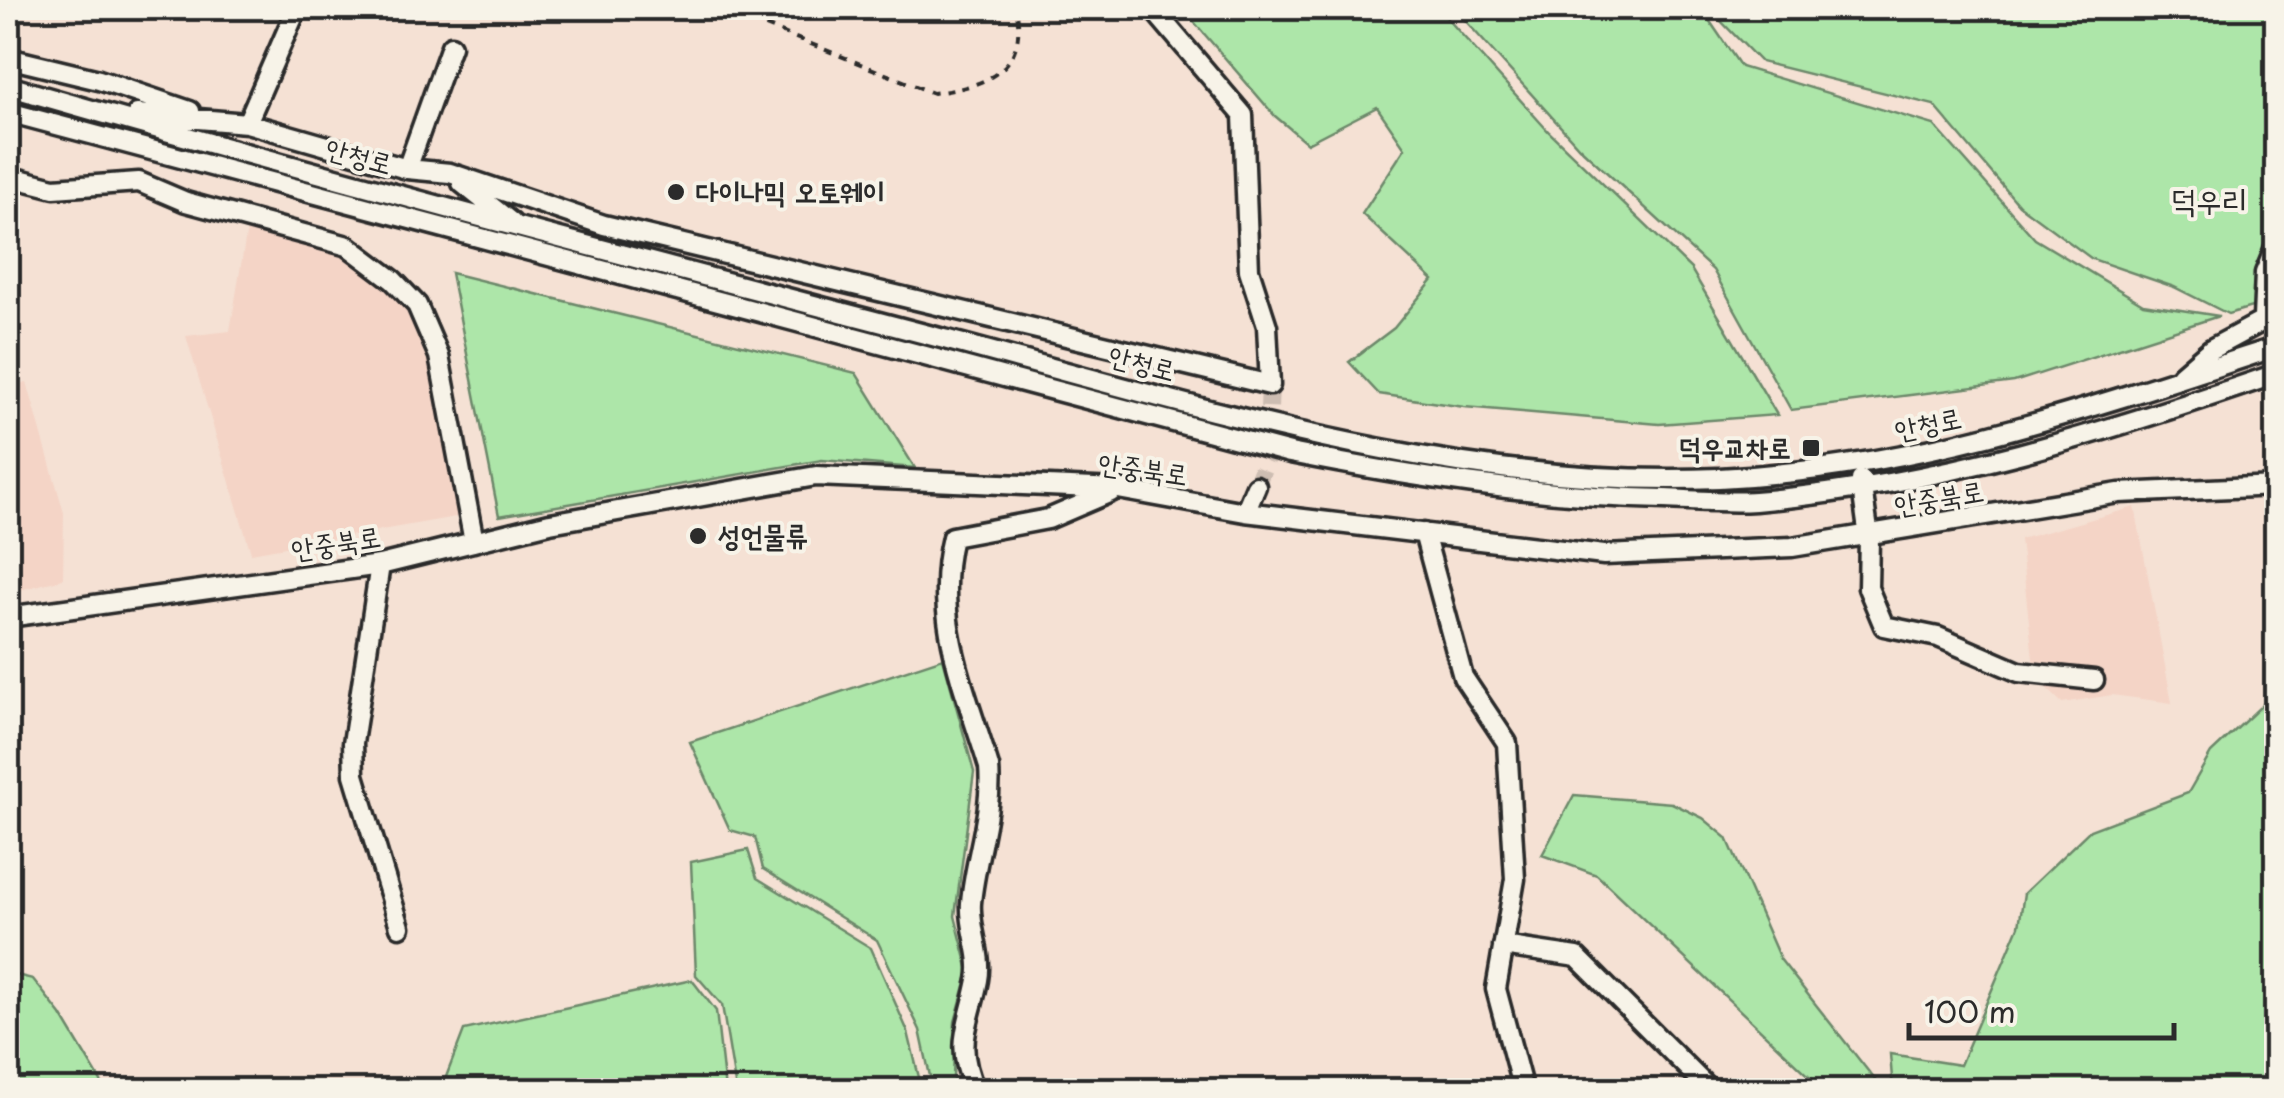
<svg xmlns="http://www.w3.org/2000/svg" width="2284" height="1098" viewBox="0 0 2284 1098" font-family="'Playpen Sans','Poor Story',sans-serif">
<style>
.built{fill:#f4d4c6}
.green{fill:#ade6a9;stroke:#6c886a;stroke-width:2.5}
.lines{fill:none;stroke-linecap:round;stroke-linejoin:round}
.minor-tunnel{stroke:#cdbdb2;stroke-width:18;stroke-dasharray:18 9;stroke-linecap:butt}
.minor-casing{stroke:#2b2b2b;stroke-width:25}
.path{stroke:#2b2b2b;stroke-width:4;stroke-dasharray:8 8;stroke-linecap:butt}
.minor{stroke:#f7f3e8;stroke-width:18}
.poi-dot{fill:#2b2b2b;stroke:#f7f3e8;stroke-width:4}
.labels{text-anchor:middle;stroke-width:8;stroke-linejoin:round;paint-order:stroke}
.street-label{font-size:28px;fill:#2b2b2b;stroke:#f7f3e8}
.poi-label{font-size:28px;font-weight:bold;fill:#2b2b2b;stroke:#f7f3e8;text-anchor:start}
.quarter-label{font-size:32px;fill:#2b2b2b;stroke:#f7f3e8}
</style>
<rect width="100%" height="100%" fill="#f5e1d4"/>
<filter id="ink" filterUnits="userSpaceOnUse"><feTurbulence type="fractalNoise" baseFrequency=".01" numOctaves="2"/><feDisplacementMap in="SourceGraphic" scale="20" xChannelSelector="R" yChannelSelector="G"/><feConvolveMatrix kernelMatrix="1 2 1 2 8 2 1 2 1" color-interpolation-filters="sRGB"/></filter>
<g filter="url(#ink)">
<path class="built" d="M 247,229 L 347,251 L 413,310 L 435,366 L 461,516 L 251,553 L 186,336 L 230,331 Z
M 27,382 L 64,513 L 63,579 L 8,593 L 8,386 Z
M 2135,507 L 2172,703 L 2112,695 L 2062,703 L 2035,677 L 2020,539 Z"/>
<path class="green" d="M 1182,8 L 1438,8 L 1549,132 L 1691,269 L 1777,415 L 1659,424 L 1464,407 L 1379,394 L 1349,362 L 1394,328 L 1433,280 L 1362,214 L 1405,148 L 1377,107 L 1307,143 L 1275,116 Z
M 1454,8 L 1709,8 L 1709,20 L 1741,67 L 1934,125 L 2035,239 L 2143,304 L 2219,316 L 2014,382 L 1791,410 L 1713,270 L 1579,147 Z
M 1719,8 L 2276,8 L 2276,300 L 2228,314 L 2174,287 L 2092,259 L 2019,205 L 1934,105 L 1761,62 L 1718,18 Z
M 451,273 L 856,373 L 915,468 L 822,460 L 499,516 Z
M 943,658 L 974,772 L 955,916 L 969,971 L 955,1022 L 953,1078 L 957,1090 L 933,1090 L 920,1030 L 877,940 L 763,869 L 755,837 L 730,830 L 690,742 Z
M 2276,692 L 2276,1090 L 1893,1090 L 1890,1054 L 1960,1065 L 2019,926 L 2024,893 L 2090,830 L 2188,793 L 2211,753 Z
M 1574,795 L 1672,803 L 1703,818 L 1727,838 L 1780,959 L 1883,1090 L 1824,1090 L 1597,875 L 1542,855 Z
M 748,850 L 757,878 L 871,948 L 908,1032 L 922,1090 L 736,1090 L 722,1005 L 696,975 L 691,862 Z
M 8,973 L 33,979 L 61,1015 L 106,1090 L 8,1090 Z
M 692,980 L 716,1011 L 725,1090 L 441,1090 L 464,1030 Z"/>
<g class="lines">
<path class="minor-tunnel" d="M 1256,486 L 1267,458 L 1270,385"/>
<defs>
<path id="minor" d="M 8,58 L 99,80 L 190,111
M 8,86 C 319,176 634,258 948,340 C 1197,406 1458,490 1719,478 C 1916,469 2091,408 2276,347
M 8,112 L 1290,453 C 1416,478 1535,496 1665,499 C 1694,500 1726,503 1755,501 C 1936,486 2107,432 2276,374
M 137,114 L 247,123 L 407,169 L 450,173 L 604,225 L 1270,385 L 1267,326 L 1249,270 L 1243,115 L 1152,8
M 247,123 L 297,8
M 407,169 L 451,46
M 8,176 L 54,188 L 139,182 L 186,202 L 348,246 L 393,280 L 417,305 L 439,356 L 474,542
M 462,183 L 512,223
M 2263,318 L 2265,273 L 2276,246
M 2181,375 L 2211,349 L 2276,314
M 1861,480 L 1869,538 L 1868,588 L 1884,626 L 1938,637 L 2019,672 L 2094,680
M 1245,512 L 1256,486
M 1424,533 L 1463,677 L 1507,743 L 1515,879 L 1496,989 L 1523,1090
M 380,565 L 353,743 L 354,775 L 400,927
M 8,617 L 380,565 L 550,523 L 816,476 L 1118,489 L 1245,512 L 1604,555 L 1792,547 L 2119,493 L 2276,486
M 1503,946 L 1577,957 L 1710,1090
M 975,1090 C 954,1042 969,1027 978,980 C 983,954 969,929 971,903 C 975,857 993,814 989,767 C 965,688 932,618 952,537 L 1048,519 L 1111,492"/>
</defs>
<use href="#minor" class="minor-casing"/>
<path class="path" d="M 721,8 L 933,93 C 985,87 1029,70 1016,8"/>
<use href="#minor" class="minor"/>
</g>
</g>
<g class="poi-dot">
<circle cx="676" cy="192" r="10"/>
<rect x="1801" y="438" width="20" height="20" rx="5"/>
<circle cx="698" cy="536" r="10"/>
</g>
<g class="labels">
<g class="street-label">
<text transform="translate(359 156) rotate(15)" y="10">안청로</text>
<text transform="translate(1142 363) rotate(14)" y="10">안청로</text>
<text transform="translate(1928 424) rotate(-12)" y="10">안청로</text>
<text transform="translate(1143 469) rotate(8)" y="10">안중북로</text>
<text transform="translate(1939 498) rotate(-10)" y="10">안중북로</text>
<text transform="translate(336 543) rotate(-9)" y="10">안중북로</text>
</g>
<g class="poi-label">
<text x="696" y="202">다이나믹 오토웨이</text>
<text x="1791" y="458" text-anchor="end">덕우교차로</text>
<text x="718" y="546">성언물류</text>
</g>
<g class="quarter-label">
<text x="2209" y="212">덕우리</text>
</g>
</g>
<rect width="2284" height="1098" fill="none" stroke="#f7f3e8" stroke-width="40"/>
<rect x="20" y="20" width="2244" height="1058" fill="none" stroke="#2b2b2b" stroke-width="4" filter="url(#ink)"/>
<path d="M1909 1023v15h265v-15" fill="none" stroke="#2b2b2b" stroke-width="5"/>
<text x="1924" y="1023" font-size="30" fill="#2b2b2b" stroke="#f7f3e8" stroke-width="8" paint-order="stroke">100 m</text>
</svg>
